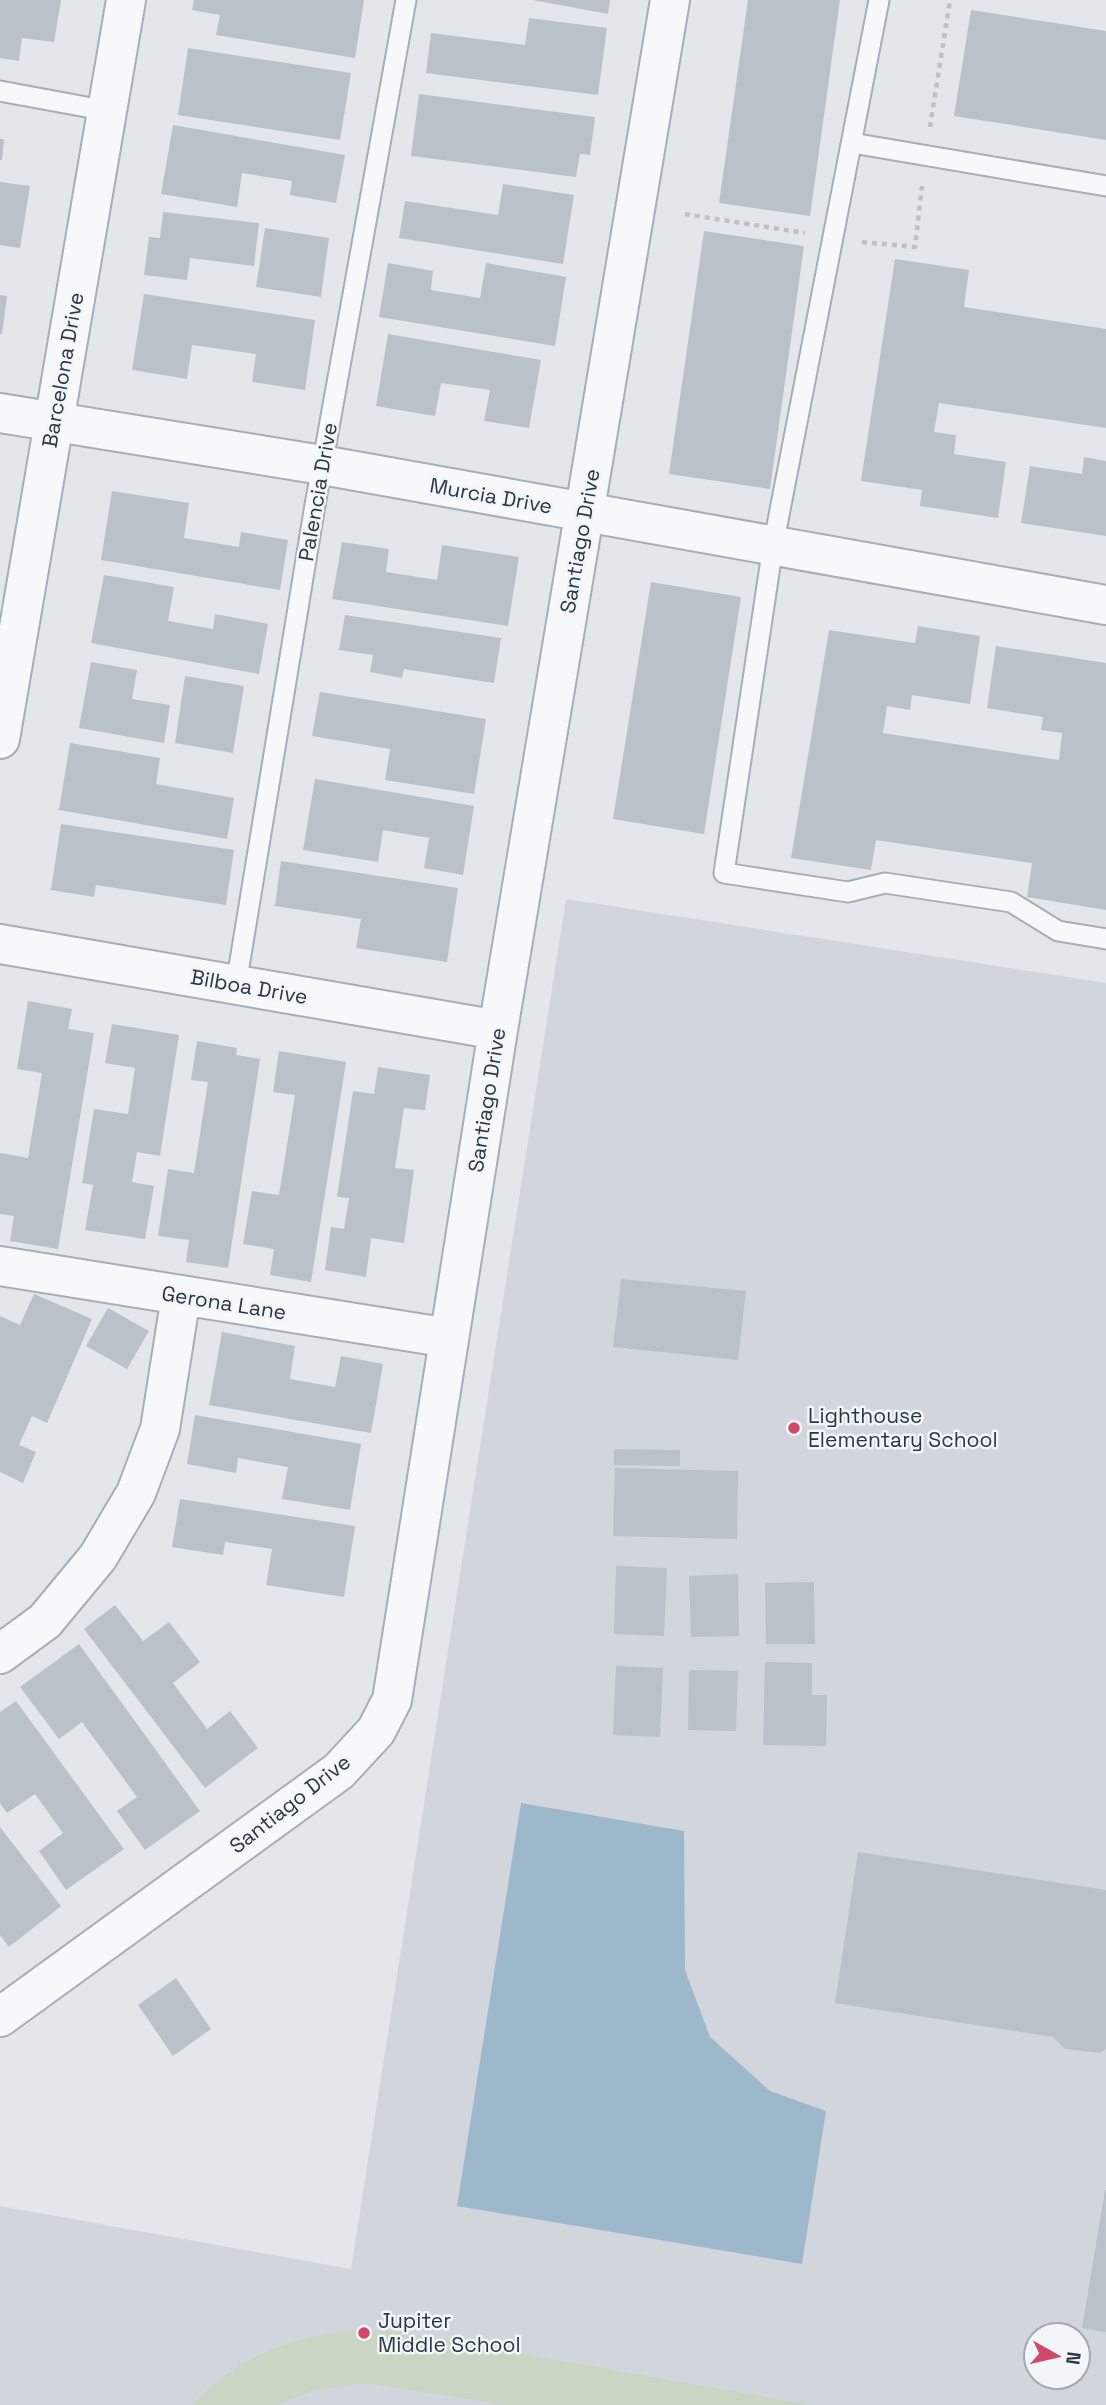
<svg xmlns="http://www.w3.org/2000/svg" width="1106" height="2405" viewBox="0 0 1106 2405" font-family="'Space Grotesk',sans-serif">
<style>
.built{fill:#d1d6dd;fill-rule:evenodd}
.green{fill:#cad5c4}
.water{fill:#9eb8cb}
.building{fill:#bac1c9}
.lines{fill:none;stroke-linecap:round;stroke-linejoin:round}
.service-casing{stroke:#a8aeb6;stroke-width:23}
.minor-casing{stroke:#a8aeb6;stroke-width:42}
.path{stroke:#bdc2c6;stroke-width:4.5;stroke-dasharray:5 5;stroke-linecap:butt}
.service{stroke:#f6f8f9;stroke-width:19}
.minor{stroke:#f6f8f9;stroke-width:38}
.poi-dot{fill:#d0486a;stroke:#f3f6f8;stroke-width:2.5}
.labels{text-anchor:middle;stroke-width:5;stroke-linejoin:round;paint-order:stroke}
.street-label{font-size:21px;fill:#2a3644;stroke:#f3f6f8}
.poi-label{font-size:21px;fill:#2a3644;stroke:#f3f6f8;text-anchor:start}
</style>
<rect width="100%" height="100%" fill="#e3e7eb"/>
<path class="built" d="M 566,899 L 1106,983 L 1106,2405 L 0,2405 L 0,2206 L 351,2269 ZM 1036,2335 L 1078,2335 L 1078,2377 L 1036,2377 Z"/>
<path class="green" d="M 368,2329 L 405,2333 L 811,2405 L 504,2405 L 367,2383 L 311,2391 L 279,2405 L 193,2405 C 238,2353 302,2333 368,2329 Z"/>
<path class="water" d="M 521,1803 L 684,1831 L 685,1970 L 710,2037 L 770,2091 L 826,2111 L 802,2264 L 457,2206 Z"/>
<path class="building" d="M 0,0 L 61,0 L 54,42 L 22,38 L 19,61 L 0,58 Z
M 194,0 L 364,0 L 355,58 L 216,35 L 220,15 L 192,10 Z
M 533,0 L 610,0 L 608,14 Z
M 748,0 L 840,0 L 810,216 L 719,203 Z
M 971,10 L 1106,31 L 1106,140 L 954,116 Z
M 529,18 L 607,28 L 598,95 L 426,73 L 431,33 L 525,45 Z
M 188,48 L 351,73 L 340,140 L 178,115 Z
M 419,94 L 595,117 L 590,155 L 580,154 L 576,177 L 411,156 Z
M 173,125 L 345,155 L 336,203 L 290,195 L 292,181 L 242,173 L 237,207 L 161,194 Z
M 0,139 L 4,139 L 2,160 L 0,160 Z
M 0,182 L 30,186 L 20,248 L 0,245 Z
M 503,184 L 574,195 L 563,264 L 399,238 L 405,201 L 498,215 Z
M 163,212 L 259,223 L 254,266 L 190,258 L 187,280 L 144,275 L 149,237 L 160,238 Z
M 265,228 L 329,238 L 321,297 L 256,287 Z
M 704,231 L 804,246 L 770,489 L 669,474 Z
M 895,259 L 969,270 L 964,307 L 1106,329 L 1106,428 L 939,403 L 934,432 L 956,435 L 954,454 L 1006,462 L 998,518 L 920,506 L 922,490 L 861,481 Z
M 388,263 L 433,271 L 431,290 L 480,298 L 486,263 L 566,277 L 555,346 L 379,317 Z
M 144,294 L 315,320 L 305,390 L 252,382 L 256,354 L 192,345 L 187,379 L 132,370 Z
M 0,295 L 7,296 L 2,334 L 0,334 Z
M 388,334 L 541,360 L 529,428 L 484,421 L 490,390 L 441,383 L 435,416 L 376,406 Z
M 1084,457 L 1106,461 L 1106,536 L 1021,523 L 1030,466 L 1082,474 Z
M 112,491 L 189,503 L 184,538 L 239,547 L 241,532 L 288,540 L 280,590 L 101,560 Z
M 342,542 L 389,549 L 386,572 L 437,580 L 442,545 L 519,557 L 508,626 L 332,599 Z
M 104,575 L 174,587 L 168,621 L 213,629 L 215,614 L 268,624 L 259,674 L 91,643 Z
M 651,582 L 741,597 L 704,834 L 613,819 Z
M 345,615 L 501,638 L 494,683 L 404,669 L 402,678 L 370,672 L 373,655 L 339,650 Z
M 918,626 L 980,636 L 970,704 L 912,695 L 910,710 L 887,706 L 883,733 L 1059,760 L 1062,733 L 1041,730 L 1043,717 L 987,708 L 996,646 L 1106,663 L 1106,910 L 1027,897 L 1032,863 L 876,840 L 871,870 L 791,858 L 829,630 L 915,643 Z
M 91,662 L 137,670 L 132,699 L 170,705 L 164,743 L 79,728 Z
M 185,676 L 244,686 L 233,753 L 175,743 Z
M 320,692 L 486,719 L 474,794 L 385,780 L 390,749 L 312,736 Z
M 70,743 L 160,758 L 156,784 L 234,798 L 227,839 L 59,810 Z
M 315,779 L 474,806 L 463,875 L 424,868 L 429,838 L 383,830 L 378,862 L 303,850 Z
M 61,824 L 234,850 L 226,905 L 96,885 L 94,897 L 51,890 Z
M 281,861 L 458,888 L 447,962 L 356,948 L 361,919 L 275,906 Z
M 28,1001 L 72,1009 L 68,1029 L 94,1033 L 58,1249 L 10,1241 L 14,1216 L 0,1214 L 0,1153 L 28,1158 L 42,1073 L 17,1069 Z
M 112,1024 L 179,1035 L 160,1156 L 137,1152 L 132,1182 L 154,1186 L 145,1239 L 85,1230 L 93,1185 L 82,1183 L 94,1109 L 128,1114 L 135,1068 L 105,1063 Z
M 197,1041 L 237,1048 L 236,1055 L 260,1059 L 228,1268 L 186,1262 L 189,1240 L 158,1236 L 168,1169 L 194,1173 L 208,1082 L 191,1080 Z
M 279,1051 L 346,1062 L 311,1282 L 270,1275 L 274,1249 L 243,1244 L 252,1191 L 279,1195 L 295,1095 L 273,1092 Z
M 378,1067 L 430,1075 L 425,1110 L 404,1108 L 395,1168 L 414,1170 L 404,1243 L 371,1238 L 366,1277 L 325,1270 L 331,1227 L 344,1229 L 349,1198 L 337,1197 L 353,1091 L 374,1094 Z
M 621,1279 L 746,1291 L 738,1360 L 613,1347 Z
M 34,1294 L 92,1319 L 47,1423 L 32,1416 L 19,1445 L 36,1452 L 23,1483 L 0,1472 L 0,1316 L 20,1325 Z
M 108,1308 L 149,1331 L 127,1369 L 86,1346 Z
M 222,1332 L 295,1346 L 290,1379 L 335,1387 L 341,1356 L 383,1364 L 371,1433 L 209,1405 Z
M 195,1415 L 361,1444 L 350,1510 L 282,1499 L 288,1467 L 238,1458 L 236,1473 L 187,1464 Z
M 614,1449 L 680,1450 L 680,1466 L 614,1465 Z
M 615,1468 L 738,1471 L 737,1539 L 613,1536 Z
M 180,1499 L 355,1526 L 344,1597 L 266,1585 L 272,1549 L 225,1542 L 223,1555 L 172,1547 Z
M 616,1566 L 667,1568 L 664,1636 L 614,1634 Z
M 738,1574 L 739,1636 L 691,1637 L 689,1576 Z
M 814,1582 L 815,1644 L 766,1644 L 765,1583 Z
M 115,1605 L 143,1641 L 169,1622 L 200,1662 L 173,1683 L 207,1729 L 230,1711 L 258,1748 L 205,1788 L 84,1629 Z
M 79,1644 L 200,1811 L 145,1850 L 117,1811 L 137,1797 L 82,1722 L 59,1739 L 20,1687 Z
M 765,1662 L 812,1663 L 812,1695 L 827,1695 L 826,1746 L 763,1745 Z
M 616,1666 L 663,1668 L 660,1737 L 613,1735 Z
M 689,1670 L 738,1671 L 736,1731 L 688,1730 Z
M 16,1701 L 124,1849 L 66,1890 L 39,1851 L 63,1833 L 35,1794 L 7,1813 L 0,1803 L 0,1712 Z
M 0,1827 L 61,1906 L 9,1947 L 0,1935 Z
M 858,1852 L 1106,1890 L 1106,2049 L 1100,2053 L 1065,2049 L 1053,2037 L 835,2003 Z
M 176,1978 L 211,2029 L 173,2056 L 138,2005 Z
M 1105,2190 L 1106,2190 L 1106,2332 L 1082,2328 Z"/>
<g class="lines">
<defs>
<path id="service" d="M 879,0 L 773,546 L 724,873 L 848,892 L 885,883 L 1011,902 L 1058,931 L 1106,939
M 0,91 L 108,111
M 852,143 L 1106,186
M 236,985 L 315,505 L 406,0"/>
<path id="minor" d="M 0,413 L 322,465 L 1106,605
M 0,739 L 126,0
M 0,944 L 498,1030
M 0,1266 L 449,1338
M 0,1654 L 45,1621 L 98,1557 L 136,1493 L 160,1429 L 181,1296
M 0,2017 L 339,1771 L 376,1731 L 392,1700 L 498,1030 L 670,0"/>
</defs>
<use href="#service" class="service-casing"/>
<use href="#minor" class="minor-casing"/>
<path class="path" d="M 930,127 L 950,0
M 685,214 L 805,233
M 862,242 L 915,247 L 922,186"/>
<use href="#service" class="service"/>
<use href="#minor" class="minor"/>
</g>
<g class="poi-dot">
<circle cx="794" cy="1428" r="7"/>
<circle cx="364" cy="2333" r="7"/>
</g>
<g class="labels">
<g class="street-label">
<text transform="translate(63 370) rotate(-80)" y="7">Barcelona Drive</text>
<text transform="translate(318 492) rotate(-80)" y="7">Palencia Drive</text>
<text transform="translate(491 496) rotate(10)" y="7">Murcia Drive</text>
<text transform="translate(580 541) rotate(-80)" y="7">Santiago Drive</text>
<text transform="translate(249 987) rotate(10)" y="7">Bilboa Drive</text>
<text transform="translate(487 1100) rotate(-81)" y="7">Santiago Drive</text>
<text transform="translate(224 1303) rotate(9)" y="7">Gerona Lane</text>
<text transform="translate(290 1804) rotate(-38)" y="7">Santiago Drive</text>
</g>
<g class="poi-label">
<text x="808" y="1423">Lighthouse<tspan x="808" dy="24">Elementary School</tspan></text>
<text x="378" y="2328">Jupiter<tspan x="378" dy="24">Middle School</tspan></text>
</g>
</g>
<g transform="translate(1057 2356) rotate(98)"><circle r="33" fill="#f3f6f8" stroke="#a3a9b0" stroke-width="2"/>
<path d="M0-5L12 26L0 18L-12 26Z" fill="#d0486a"/>
<text y="-10" font-size="19" font-weight="bold" text-anchor="middle" fill="#2a3644">N</text>
</g>
</svg>
